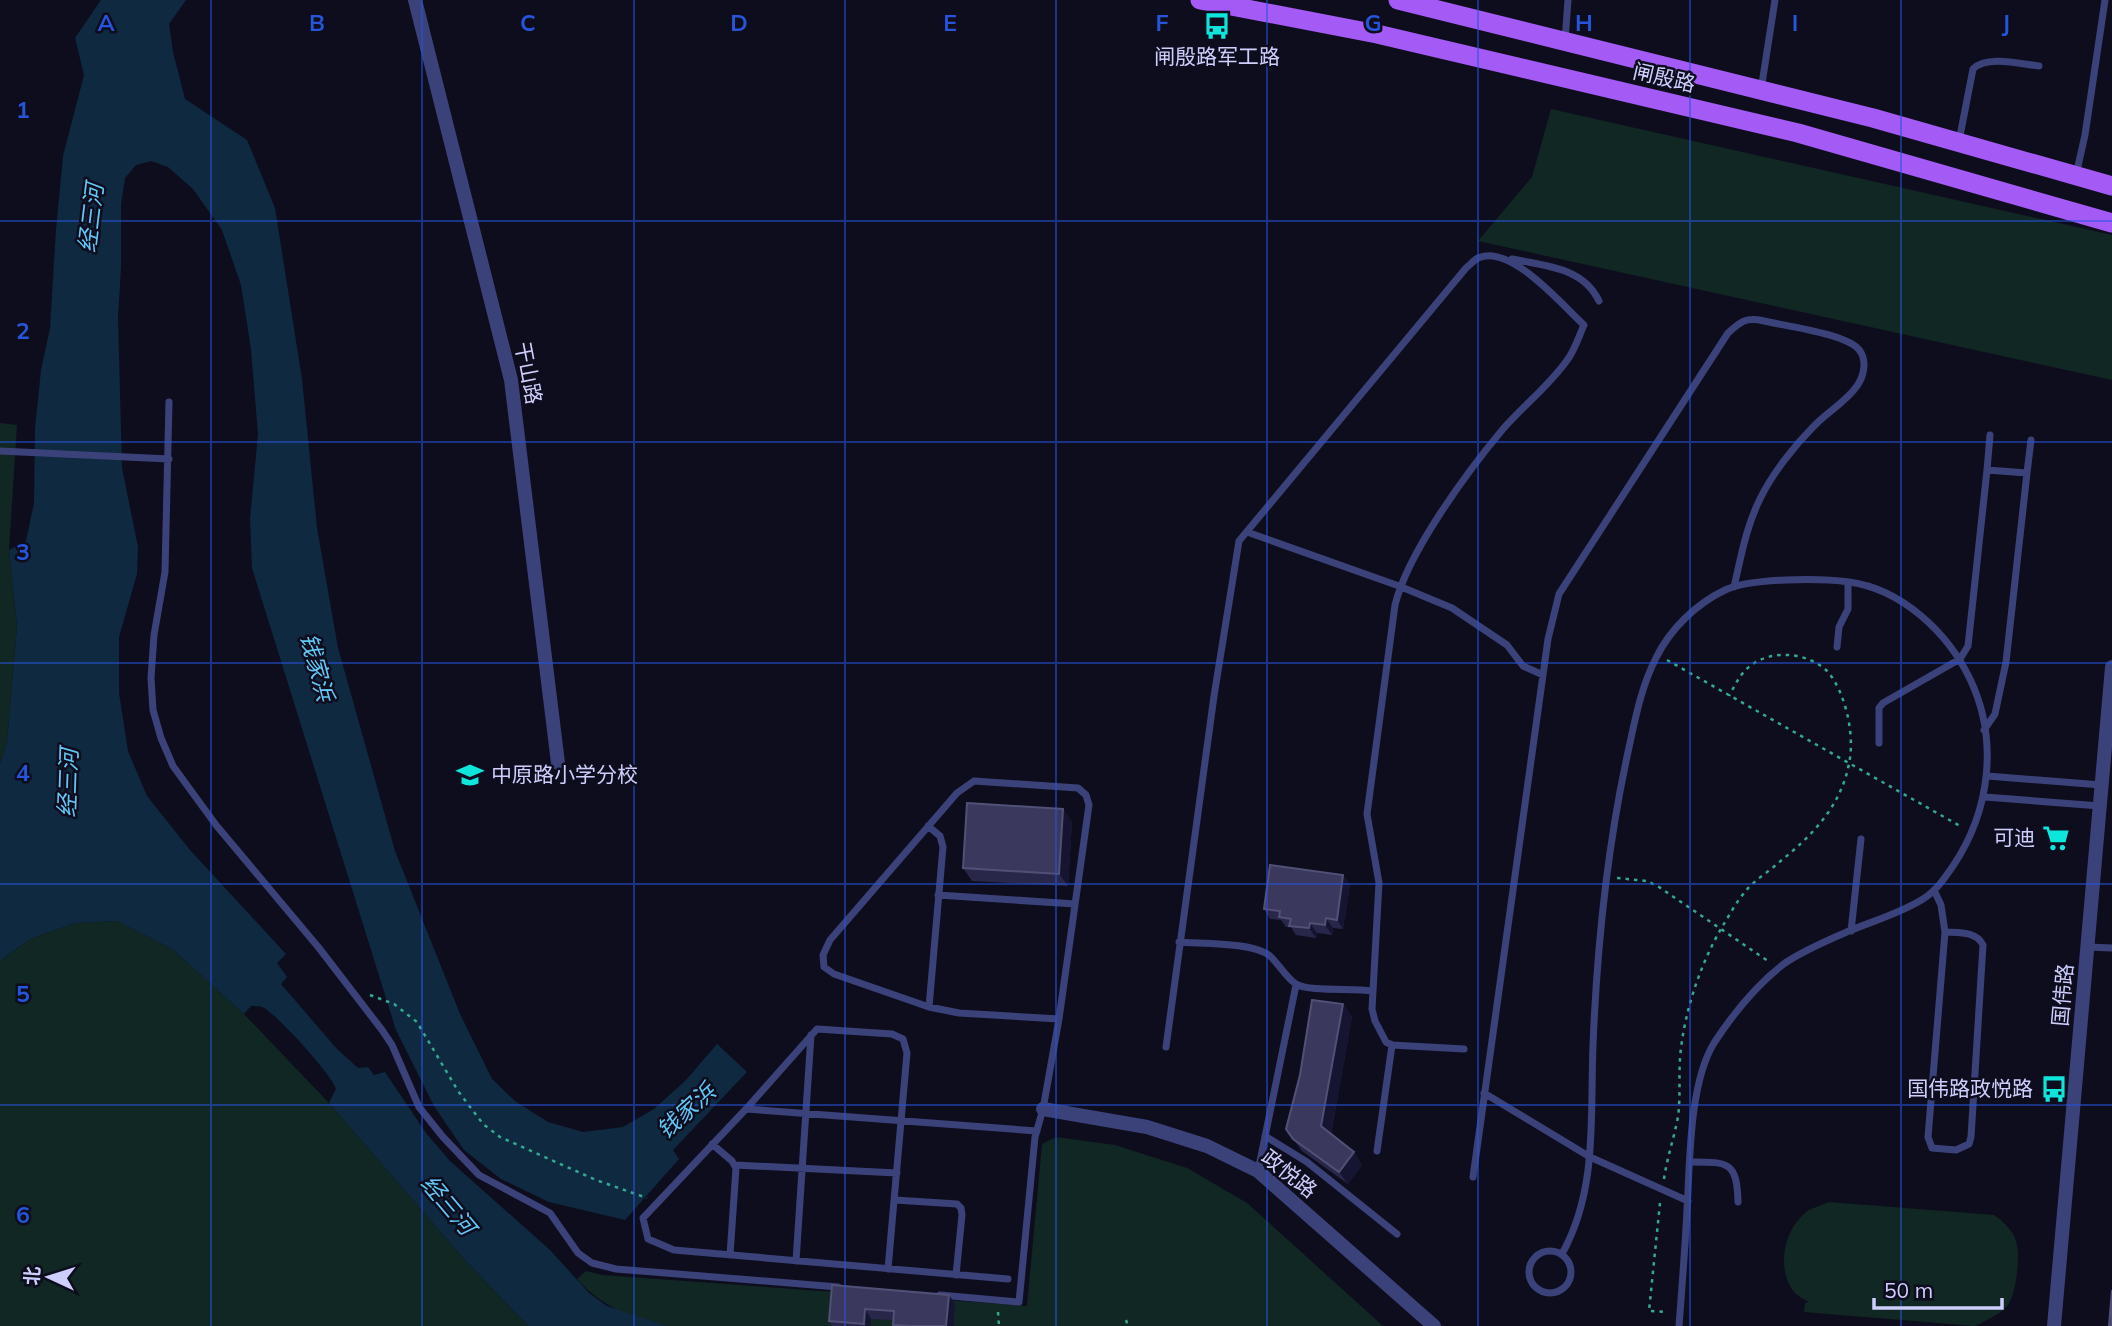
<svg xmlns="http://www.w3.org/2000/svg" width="2112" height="1326" viewBox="0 0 2112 1326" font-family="Mulish,'Noto Sans SC',sans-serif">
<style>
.green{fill:#112723}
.water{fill:#0f2940}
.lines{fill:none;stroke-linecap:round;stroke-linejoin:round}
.path{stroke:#35a890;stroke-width:2.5;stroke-dasharray:3.5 5;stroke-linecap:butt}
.service{stroke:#3b427a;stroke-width:7}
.minor{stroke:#3b427a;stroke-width:14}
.primary{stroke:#a45bf5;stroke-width:19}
.wall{fill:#28274a}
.shaded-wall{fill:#161531}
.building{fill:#3a395d;stroke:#515076;stroke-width:2}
.grid{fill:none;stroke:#2654da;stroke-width:2;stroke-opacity:0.55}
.labels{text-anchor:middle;stroke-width:5;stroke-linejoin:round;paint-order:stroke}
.poi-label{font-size:21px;fill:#cdcefc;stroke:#0e0d1e;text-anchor:end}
.street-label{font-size:21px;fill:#cdcefc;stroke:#0e0d1e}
.water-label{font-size:23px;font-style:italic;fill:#62c7f5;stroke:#0e0d1e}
.grid-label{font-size:23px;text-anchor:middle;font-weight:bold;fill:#2654da;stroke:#0e0d1e;stroke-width:5;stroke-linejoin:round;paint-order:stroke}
</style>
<rect width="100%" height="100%" fill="#0e0d1e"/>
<path class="green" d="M 1551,109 L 2112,235 L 2112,380 L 1478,241 L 1532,177 Z
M 0,423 L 17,425 L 9,550 L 17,626 L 7,742 L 0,764 Z
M 117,921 L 172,949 L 244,1014 L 329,1103 L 464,1259 L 528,1326 L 0,1326 L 0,961 L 30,939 L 75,923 Z
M 1056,1137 L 1115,1145 L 1187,1168 L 1247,1203 L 1383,1326 L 667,1326 C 629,1316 603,1308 577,1279 L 586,1271 L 602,1275 L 1027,1306 L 1042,1144 Z
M 1829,1202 L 1994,1215 C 2004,1222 2015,1232 2017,1245 C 2020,1260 2016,1293 2008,1305 C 2000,1315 1986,1320 1975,1326 L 1804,1312 L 1805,1303 L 1809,1302 C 1804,1299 1799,1297 1795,1293 C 1775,1270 1784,1227 1809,1210 C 1815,1207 1823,1205 1829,1202 Z"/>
<path class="water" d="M 101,0 L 186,0 L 169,24 L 173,52 L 185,99 L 247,140 L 275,208 L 302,379 L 317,528 L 338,648 L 395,851 L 460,1014 L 492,1079 L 515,1101 L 548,1122 L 583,1132 L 623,1127 L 654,1109 L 686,1080 L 717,1044 L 747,1072 L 673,1150 L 679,1159 L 625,1220 L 549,1202 L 501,1179 L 464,1150 L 434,1106 L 396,1030 L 252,568 L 250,519 L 258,434 L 251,349 L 241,285 L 222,230 L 193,189 L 168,167 L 151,161 L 136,165 L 125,178 L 121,204 L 121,268 L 118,318 L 122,468 L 138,547 L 137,574 L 119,637 L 119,693 L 128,751 L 147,796 L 190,850 L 286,954 L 277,963 L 287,977 L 281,984 L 337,1049 L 358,1068 L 368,1067 L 374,1075 L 385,1072 L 426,1133 L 450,1161 L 550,1250 L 589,1293 L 607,1306 L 667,1326 L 528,1326 L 464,1259 L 329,1103 L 336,1089 C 333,1076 274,1011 262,1007 C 260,1006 254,1006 251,1006 L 244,1014 L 172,949 L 117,921 L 75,923 L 30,939 L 0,961 L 0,764 L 7,742 L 17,626 L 9,550 L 26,541 L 34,503 L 35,428 L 41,370 L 50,328 L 56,230 L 63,156 L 84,75 L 75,38 Z"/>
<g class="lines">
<path class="path" d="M 1667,660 L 1960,826
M 1617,878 L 1647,881 L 1659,887 L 1768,961
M 370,995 L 394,1004 L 417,1022 L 458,1091 L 483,1124 L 500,1137 L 596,1180 L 647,1198
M 1664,1179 C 1667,1158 1674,1138 1678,1117 C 1681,1094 1678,1071 1681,1048 C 1686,1007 1701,963 1722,927 C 1729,916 1736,902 1745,892 C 1753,881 1767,873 1777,864 C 1813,835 1843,805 1850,758 C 1854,732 1845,692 1828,672 C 1809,652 1771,649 1750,666 C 1740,674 1735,685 1729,696
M 1660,1203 L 1649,1311 L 1667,1312
M 998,1312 L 999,1326
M 1126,1320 L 1128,1326"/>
<path class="service" d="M 1565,41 L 1568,0
M 1761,90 L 1775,0
M 1959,141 L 1973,69 C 1987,55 2020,64 2039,66
M 2076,175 L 2085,135 L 2105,0
M 1512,259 C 1545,266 1583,267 1599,301
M 169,402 L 165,572 L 154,635 L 151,678 L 153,710 L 161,738 L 173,766 L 216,825 L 319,948 L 382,1030 L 392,1045 L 419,1107 L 443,1137 L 479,1175 L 550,1213 L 578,1253 L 592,1263 L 616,1269 L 838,1287
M 0,451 L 169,459
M 1987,470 L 1990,435
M 2027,473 L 2031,440
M 1247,532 L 1399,586 L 1452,608 L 1507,645 L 1523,666 L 1543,675
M 1837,647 L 1839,627 L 1848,609 L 1848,582
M 1879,743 L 1879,708 L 1883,703 L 1960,659 L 1968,646 L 1987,470 L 2027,473 L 2006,662 L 1995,714 L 1984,730
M 1987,776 L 2101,785
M 1985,797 L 2100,806
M 928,826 L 940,836 L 943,847 L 929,1007
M 1934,890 L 1941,905 L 1945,932 L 1928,1137 L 1932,1148 L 1956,1150 L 1969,1144 L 1971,1137 L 1983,945 C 1976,931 1959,933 1945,932
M 938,895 L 1075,904
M 1851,931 L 1861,839
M 1179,942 C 1202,944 1253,942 1270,956 C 1279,964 1286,978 1296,984 C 1309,992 1353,988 1372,991
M 2088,947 L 2112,948
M 1166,1047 L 1214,696 L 1239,541 L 1466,268 C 1470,265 1474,260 1478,258 C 1510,243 1562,305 1584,325 C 1579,336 1575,349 1568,359 C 1550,385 1524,405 1503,429 C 1467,472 1408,552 1395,605 L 1367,814 L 1379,883 L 1372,1009 L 1375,1021 L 1386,1042 L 1392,1045 L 1464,1049
M 1484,1093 L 1590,1157 L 1688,1201
M 746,1109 L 1037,1131
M 1265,1136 L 1307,1162 L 1397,1234
M 712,1144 L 732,1161 L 736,1168 L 730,1255
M 1377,1151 L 1392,1045
M 1690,1162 C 1728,1162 1737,1161 1738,1202
M 735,1165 L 897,1173
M 1258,1171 L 1296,985
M 1473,1177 L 1548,639 L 1559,594 L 1728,333 C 1741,321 1746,317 1764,321 C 1785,326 1849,334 1860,351 C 1867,361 1864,376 1857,386 C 1846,402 1827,412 1814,426 C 1794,446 1772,474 1760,499 C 1746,527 1741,557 1734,587
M 895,1200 L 957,1204 L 961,1208 L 962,1215 L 956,1275
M1529 1272a21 21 0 1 1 42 0a21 21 0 1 1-42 0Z
M 1562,1254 C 1598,1189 1590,1118 1593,1045 C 1597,946 1607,848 1628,752 C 1635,720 1641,687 1656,658 C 1670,629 1696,604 1725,590 C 1750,578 1820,578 1849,582 C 1902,589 1948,633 1970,679 C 1999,740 1990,811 1953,866 C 1944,879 1936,891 1923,899 C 1901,913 1873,921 1849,931 C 1828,940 1804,950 1785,963 C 1757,984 1733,1014 1714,1043 C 1689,1084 1690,1162 1687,1210 C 1685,1249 1682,1287 1679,1326
M 796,1261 L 811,1035
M 888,1269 L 907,1053 L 903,1039 L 892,1034 L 817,1029 L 746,1109 L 643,1218 L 648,1239 L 674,1250 L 1008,1279
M 940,1295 L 1019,1302 L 1035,1137 L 1043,1109 L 1059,1019 L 1089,805 L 1086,795 L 1078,788 L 974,781 L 957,793 L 830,940 L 823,955 L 824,967 L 834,974 L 929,1007 L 959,1013 L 1059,1019"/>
<path class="minor" d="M 415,0 L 511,380 L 558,763
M 1043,1109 L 1147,1127 L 1207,1146 L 1258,1171 L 1434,1326
M 2054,1326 L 2112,667"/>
<path class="primary" d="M 1200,0 L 1377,34 L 1798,133 L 2112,223
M 1398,0 L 1873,118 L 2112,186"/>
</g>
<path class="wall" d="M 1063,809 L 1072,822 L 1068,886 L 972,881 L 963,868 Z
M 1343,875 L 1350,885 L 1343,929 L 1333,928 L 1332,935 L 1317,933 L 1316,938 L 1296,935 L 1291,927 L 1286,927 L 1281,920 L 1270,919 L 1264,909 Z
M 1343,1004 L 1352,1017 L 1331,1134 L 1354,1152 L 1362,1165 L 1348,1184 L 1302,1151 L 1286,1129 Z
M 832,1285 L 949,1295 L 955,1304 L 954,1326 L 894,1326 L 894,1320 L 871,1319 L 871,1326 L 832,1326 L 829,1321 Z"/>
<path class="shaded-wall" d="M 1063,809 L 1072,822 L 1068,886 L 1059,874 Z
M 1343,875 L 1350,885 L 1343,929 L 1337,920 Z
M 1326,918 L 1333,928 L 1332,935 L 1325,925 Z
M 1310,923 L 1317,933 L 1316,938 L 1309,928 Z
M 1343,1004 L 1352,1017 L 1330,1138 L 1321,1126 Z
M 1354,1152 L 1362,1165 L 1348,1184 L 1339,1172 Z
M 949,1295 L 955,1304 L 954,1326 L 946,1326 Z
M 865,1309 L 871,1319 L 871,1326 L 865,1326 L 864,1324 Z"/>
<path class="building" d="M 967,803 L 1063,809 L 1059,874 L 963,868 Z
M 1270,865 L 1343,875 L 1337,920 L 1326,918 L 1325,925 L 1310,923 L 1309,928 L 1289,926 L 1291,919 L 1279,917 L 1280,911 L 1264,909 Z
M 1312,1000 L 1343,1004 L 1321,1126 L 1354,1152 L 1339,1172 L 1293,1139 L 1286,1129 L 1300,1075 Z
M 832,1285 L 949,1295 L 946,1326 L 911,1326 L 893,1325 L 894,1311 L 865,1309 L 864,1324 L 829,1321 Z
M 2112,1290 L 2112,1326 L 2109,1326 Z"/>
<path class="grid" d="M 211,0 L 211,1326M 422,0 L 422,1326M 634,0 L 634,1326M 845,0 L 845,1326M 1056,0 L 1056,1326M 1267,0 L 1267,1326M 1478,0 L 1478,1326M 1690,0 L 1690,1326M 1901,0 L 1901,1326M 0,221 L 2112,221M 0,442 L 2112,442M 0,663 L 2112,663M 0,884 L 2112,884M 0,1105 L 2112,1105"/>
<defs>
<symbol id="bus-bare" viewBox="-9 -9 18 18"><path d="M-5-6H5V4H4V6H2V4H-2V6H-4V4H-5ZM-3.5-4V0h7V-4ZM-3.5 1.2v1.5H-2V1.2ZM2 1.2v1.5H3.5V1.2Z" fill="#0ee6dc" stroke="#0e0d1e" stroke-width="2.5" paint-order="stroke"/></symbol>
<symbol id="school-bare" viewBox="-9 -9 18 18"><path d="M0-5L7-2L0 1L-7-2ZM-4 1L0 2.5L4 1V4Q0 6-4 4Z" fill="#0ee6dc" stroke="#0e0d1e" stroke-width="2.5" paint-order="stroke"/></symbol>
<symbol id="supermarket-bare" viewBox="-9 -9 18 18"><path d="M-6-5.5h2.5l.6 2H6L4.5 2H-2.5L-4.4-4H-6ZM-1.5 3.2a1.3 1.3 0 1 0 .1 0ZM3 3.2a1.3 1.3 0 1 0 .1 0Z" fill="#0ee6dc" stroke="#0e0d1e" stroke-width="2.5" paint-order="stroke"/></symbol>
</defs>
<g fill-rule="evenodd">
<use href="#bus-bare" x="1198" y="7" width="38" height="38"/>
<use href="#school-bare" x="451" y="756" width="38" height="38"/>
<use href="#supermarket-bare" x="2037" y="819" width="38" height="38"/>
<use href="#bus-bare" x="2035" y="1070" width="38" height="38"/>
</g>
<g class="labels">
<g class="poi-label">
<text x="1217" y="64" text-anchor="middle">闸殷路军工路</text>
<text x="491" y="782" text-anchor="start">中原路小学分校</text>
<text x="2035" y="845">可迪</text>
<text x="2033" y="1096">国伟路政悦路</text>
</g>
<g class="street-label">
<text transform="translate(1664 78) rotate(13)" y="7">闸殷路</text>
<text transform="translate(528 373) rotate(79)" y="7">干山路</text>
<text transform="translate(2063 995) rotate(-85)" y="7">国伟路</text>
<text transform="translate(1289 1174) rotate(38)" y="7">政悦路</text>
</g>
<g class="water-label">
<text transform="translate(91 218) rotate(-83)" y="8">经三河</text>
<text transform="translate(317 667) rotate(75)" y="8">钱家浜</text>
<text transform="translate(68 783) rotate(-88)" y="8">经三河</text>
<text transform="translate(686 1111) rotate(-42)" y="8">钱家浜</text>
<text transform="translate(448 1205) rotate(50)" y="8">经三河</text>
</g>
</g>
<g class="grid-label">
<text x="106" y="31">A</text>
<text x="317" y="31">B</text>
<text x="528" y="31">C</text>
<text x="739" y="31">D</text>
<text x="950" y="31">E</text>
<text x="1162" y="31">F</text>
<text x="1373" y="31">G</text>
<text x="1584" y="31">H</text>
<text x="1795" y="31">I</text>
<text x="2006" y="31">J</text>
<text x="23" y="118">1</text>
<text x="23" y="339">2</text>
<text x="23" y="560">3</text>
<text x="23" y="781">4</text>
<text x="23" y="1002">5</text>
<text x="23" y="1223">6</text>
</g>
<g transform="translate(49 1277) rotate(274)" stroke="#0e0d1e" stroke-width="5" paint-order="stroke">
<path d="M0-5L12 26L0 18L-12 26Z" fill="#cdcefc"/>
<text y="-10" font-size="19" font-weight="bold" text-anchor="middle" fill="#cdcefc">北</text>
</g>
<path d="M1874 1298v10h128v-10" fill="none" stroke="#cdcefc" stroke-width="3.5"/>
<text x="1884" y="1298" font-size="21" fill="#cdcefc" stroke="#0e0d1e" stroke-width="5" paint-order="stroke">50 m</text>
</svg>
